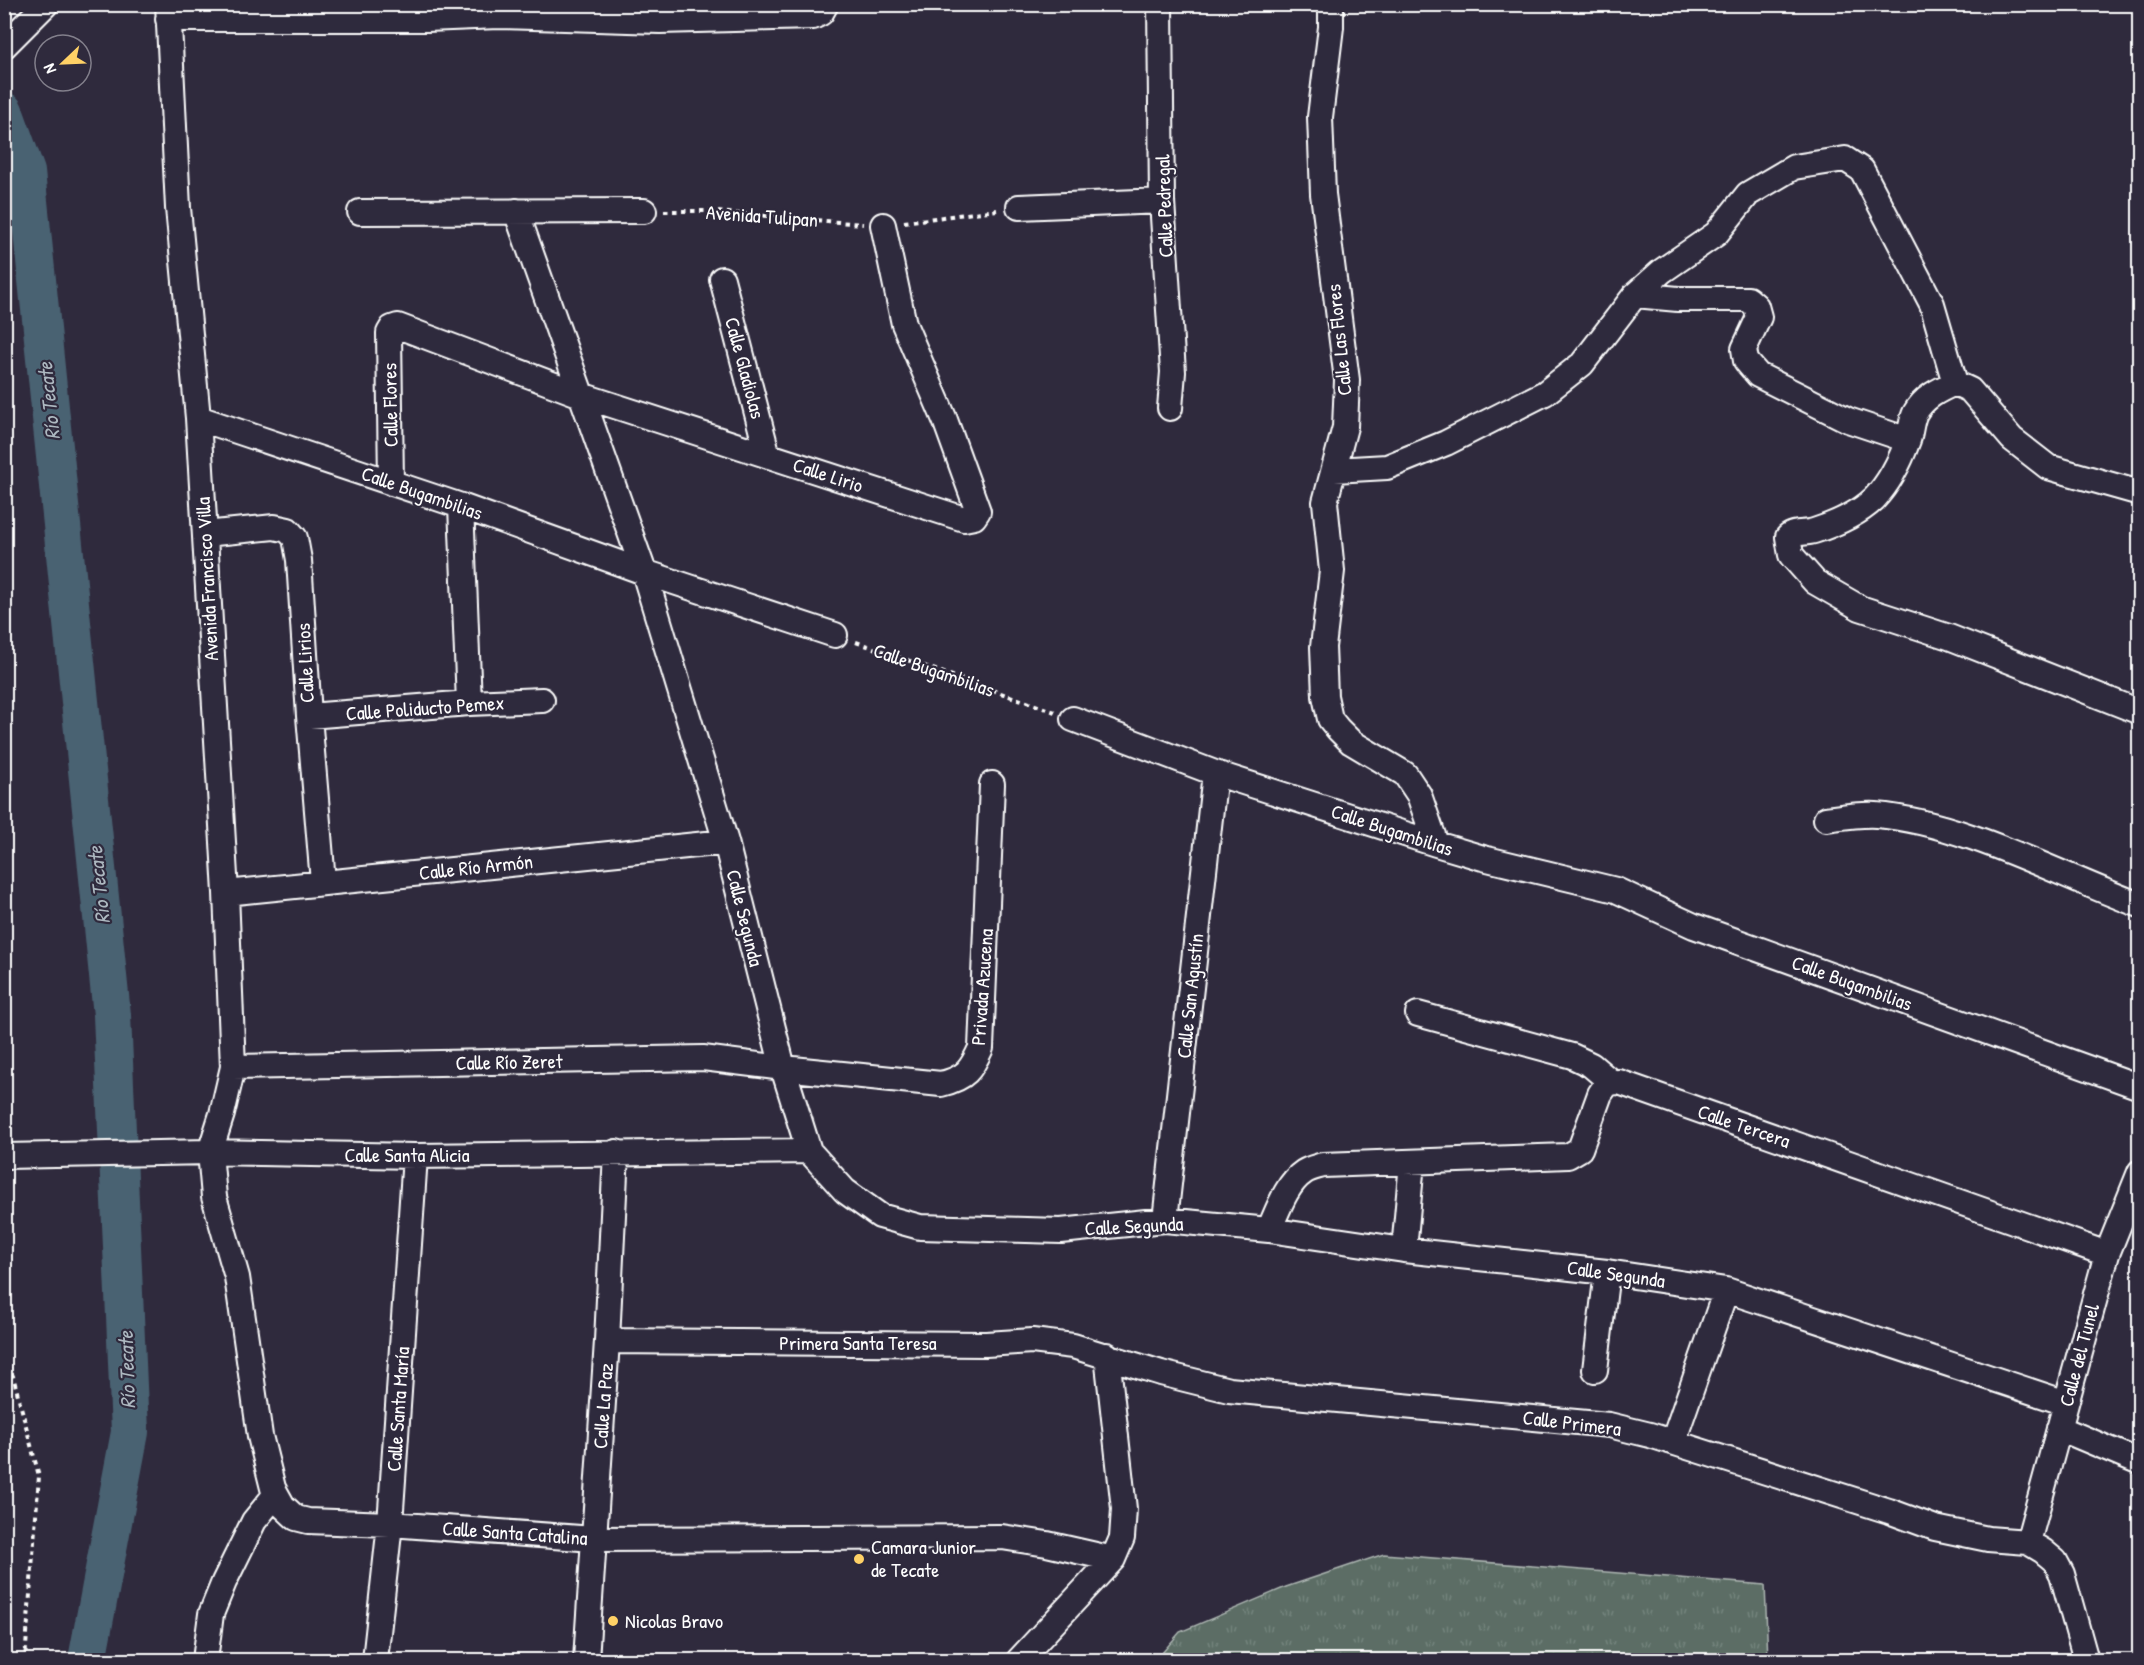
<svg xmlns="http://www.w3.org/2000/svg" width="2144" height="1665" viewBox="0 0 2144 1665" font-family="'Patrick Hand',sans-serif">
<style>
.grass{fill:url(#grass-tufts);stroke:#adb6b2;stroke-width:1.5}
.lines{fill:none;stroke-linecap:round;stroke-linejoin:round}
.river{stroke:#496272;stroke-width:38}
.minor-casing{stroke:#fff;stroke-width:28}
.path{stroke:#fff;stroke-width:4;stroke-dasharray:4.5 4.5;stroke-linecap:butt}
.minor{stroke:#2f2a3d;stroke-width:24}
.poi-dot{fill:#ffd166;stroke:#2f2a3d;stroke-width:2}
.labels{text-anchor:middle;stroke-width:4.5;stroke-linejoin:round;paint-order:stroke}
.street-label{font-size:20px;fill:#fff;stroke:#2f2a3d}
.poi-label{font-size:20px;fill:#fff;stroke:#2f2a3d;text-anchor:start}
.water-label{font-size:21px;font-style:italic;fill:#adb8c0;stroke:#2f2a3d}
</style>
<defs>
<pattern id="grass-tufts" width="24" height="20" patternUnits="userSpaceOnUse" patternTransform="scale(1.5)"><rect width="24" height="20" fill="#5b6d65"/><path d="M3 7l-1-3M5 7V3M7 7l1-3M15 17l-1-3M17 17v-4M19 17l1-3" fill="none" stroke="#74837c"/></pattern>
</defs>
<rect width="100%" height="100%" fill="#2f2a3d"/>
<filter id="ink" filterUnits="userSpaceOnUse"><feTurbulence type="fractalNoise" baseFrequency=".0167" numOctaves="2"/><feDisplacementMap in="SourceGraphic" scale="12" xChannelSelector="R" yChannelSelector="G"/><feConvolveMatrix kernelMatrix="1 2 1 2 8 2 1 2 1" color-interpolation-filters="sRGB"/></filter>
<g filter="url(#ink)">
<path class="grass" d="M 1384,1554 L 1765,1585 L 1768,1660 L 1156,1660 L 1180,1632 L 1286,1587 Z"/>
<g class="lines">
<path class="river" d="M 4,111 L 26,172 L 112,1015 L 130,1432 L 87,1660"/>
<defs>
<path id="minor" d="M 168,4 L 178,208 L 198,418 L 226,893 L 233,1067 L 222,1114 L 210,1152 L 214,1197 L 237,1277 L 260,1436 L 273,1488 L 283,1506 L 296,1518 L 308,1521 L 390,1524 L 594,1539 L 1002,1537 L 1047,1544 L 1113,1559
M 1160,4 L 1162,201 L 1173,372 L 1170,408
M 1331,4 L 1331,27 L 1320,117 L 1323,194 L 1347,380 L 1345,427 L 1325,502 L 1332,571 L 1323,647 L 1325,696 L 1330,719 L 1338,729 L 1351,742 L 1405,774 L 1419,795 L 1436,844
M 168,19 L 427,19 L 498,16 L 660,21 L 813,17 L 821,13 L 826,4
M 4,46 L 46,4
M 1019,207 L 1162,201
M 516,211 L 644,572 L 726,842 L 783,1068 L 809,1151 L 845,1191 L 880,1216 L 920,1227 L 1061,1231 L 1165,1220 L 1269,1230 L 1404,1250 L 1607,1272 L 1726,1290 L 2066,1403
M 360,212 L 644,211
M 722,279 L 768,456
M 1635,295 L 1662,271 L 1716,234 L 1748,194 L 1794,167 L 1845,159 L 1862,170 L 1932,304 L 1955,383
M 198,418 L 461,506 L 644,572 L 835,635
M 1334,470 L 1387,467 L 1446,443 L 1545,393 L 1582,364 L 1635,295 L 1678,299 L 1748,299 L 1756,306 L 1759,317 L 1744,349 L 1746,361 L 1758,375 L 1848,420 L 1908,440
M 391,483 L 389,333 L 392,328 L 398,326 L 581,395 L 964,519 L 974,517 L 978,511 L 945,420 L 904,324 L 883,225
M 2140,493 L 2048,467 L 2012,439 L 1970,390 L 1955,383 C 1939,390 1924,397 1915,413 C 1911,421 1911,431 1908,440 C 1900,462 1890,482 1874,499 C 1857,515 1836,524 1814,531 C 1805,534 1794,531 1788,537 L 1791,555 L 1815,582 L 1860,608 L 1949,637 L 2140,712
M 461,506 L 469,703
M 205,534 L 274,527 L 288,530 L 295,538 L 299,560 L 309,716 L 323,882
M 309,716 L 469,703 L 542,700
M 1073,719 L 1215,773 L 1436,844 L 1483,858 L 1616,890 L 1694,926 L 2140,1087
M 1826,819 C 1842,817 1860,814 1876,815 C 1963,822 2058,875 2140,905
M 226,893 L 726,842
M 1418,1014 L 1572,1056 L 1591,1065 L 1611,1082
M 233,1067 L 703,1058 L 783,1068 L 941,1084 C 966,1078 971,1070 981,1048 L 992,784
M 4,1156 L 210,1152 L 415,1156 L 809,1151
M 1165,1220 L 1215,773
M 1269,1230 C 1278,1210 1286,1184 1304,1172 C 1310,1168 1317,1167 1323,1165 L 1568,1156 L 1580,1149 L 1600,1094 C 1606,1085 1608,1082 1619,1082 L 2107,1254
M 1404,1250 L 1412,1162
M 607,1341 L 986,1344 L 1032,1341 L 1073,1346 L 1161,1373 L 1229,1390 L 1609,1425 L 1650,1435 L 1889,1511 L 1935,1528 L 1988,1539 L 2028,1542 L 2043,1551 L 2055,1561 L 2062,1574 L 2086,1660
M 1595,1370 L 1607,1272
M 2059,1428 L 2140,1462
M 1673,1442 L 1726,1290
M 2028,1542 L 2107,1254 L 2140,1172
M 205,1660 L 211,1614 L 224,1582 L 254,1521 L 276,1494
M 375,1660 L 390,1524 L 415,1156
M 586,1660 L 607,1341 L 616,1152
M 1019,1660 L 1113,1559 L 1122,1538 L 1124,1509 L 1107,1355"/>
</defs>
<use href="#minor" class="minor-casing"/>
<path class="path" d="M 664,211 L 705,211 L 863,224
M 904,222 L 997,210
M 856,642 L 1055,712
M 4,1357 L 13,1376 L 39,1476 L 25,1660"/>
<use href="#minor" class="minor"/>
</g>
</g>
<g class="poi-dot">
<circle cx="859" cy="1559" r="6"/>
<circle cx="613" cy="1621" r="6"/>
</g>
<g class="labels">
<g class="street-label">
<text transform="translate(1164 206) rotate(-92)" y="7">Calle Pedregal</text>
<text transform="translate(762 216) rotate(4)" y="7">Avenida Tulipan</text>
<text transform="translate(1339 340) rotate(-96)" y="7">Calle Las Flores</text>
<text transform="translate(745 368) rotate(75)" y="7">Calle Gladiolas</text>
<text transform="translate(390 405) rotate(-91)" y="7">Calle Flores</text>
<text transform="translate(828 475) rotate(18)" y="7">Calle Lirio</text>
<text transform="translate(422 493) rotate(19)" y="7">Calle Bugambilias</text>
<text transform="translate(207 579) rotate(-93)" y="7">Avenida Francisco Villa</text>
<text transform="translate(305 663) rotate(-93)" y="7">Calle Lirios</text>
<text transform="translate(934 670) rotate(19)" y="7">Calle Bugambilias</text>
<text transform="translate(425 708) rotate(-4)" y="7">Calle Poliducto Pemex</text>
<text transform="translate(1392 830) rotate(18)" y="7">Calle Bugambilias</text>
<text transform="translate(476 867) rotate(-6)" y="7">Calle Río Armón</text>
<text transform="translate(745 918) rotate(76)" y="7">Calle Segunda</text>
<text transform="translate(1852 983) rotate(20)" y="7">Calle Bugambilias</text>
<text transform="translate(982 987) rotate(-86)" y="7">Privada Azucena</text>
<text transform="translate(1190 996) rotate(-84)" y="7">Calle San Agustín</text>
<text transform="translate(509 1062) rotate(-1)" y="7">Calle Río Zeret</text>
<text transform="translate(1744 1126) rotate(19)" y="7">Calle Tercera</text>
<text x="407" y="1162">Calle Santa Alicia</text>
<text transform="translate(1134 1226) rotate(-3)" y="7">Calle Segunda</text>
<text transform="translate(1616 1274) rotate(8)" y="7">Calle Segunda</text>
<text x="858" y="1350">Primera Santa Teresa</text>
<text transform="translate(2079 1355) rotate(-75)" y="7">Calle del Tunel</text>
<text transform="translate(603 1406) rotate(-86)" y="7">Calle La Paz</text>
<text transform="translate(398 1409) rotate(-86)" y="7">Calle Santa María</text>
<text transform="translate(1572 1423) rotate(7)" y="7">Calle Primera</text>
<text transform="translate(515 1533) rotate(4)" y="7">Calle Santa Catalina</text>
</g>
<g class="poi-label">
<text x="871" y="1554">Camara Junior<tspan x="871" dy="23">de Tecate</tspan></text>
<text x="625" y="1628">Nicolas Bravo</text>
</g>
<g class="water-label">
<text transform="translate(49 401) rotate(-96)" y="7">Río Tecate</text>
<text transform="translate(99 885) rotate(-96)" y="7">Río Tecate</text>
<text transform="translate(127 1370) rotate(-92)" y="7">Río Tecate</text>
</g>
</g>
<rect width="2144" height="1665" fill="none" stroke="#2f2a3d" stroke-width="24"/>
<rect x="12" y="12" width="2120" height="1641" fill="none" stroke="#fff" stroke-width="2" filter="url(#ink)"/>
<g transform="translate(63 63) rotate(247)"><circle r="28" fill="#2f2a3d" stroke="#827f8b" stroke-width="1.5"/>
<path d="M0-4.5L10 22L0 15L-10 22Z" fill="#ffd166"/>
<text y="-9" font-size="16" font-weight="bold" text-anchor="middle" fill="#ffffff">N</text>
</g>
</svg>
